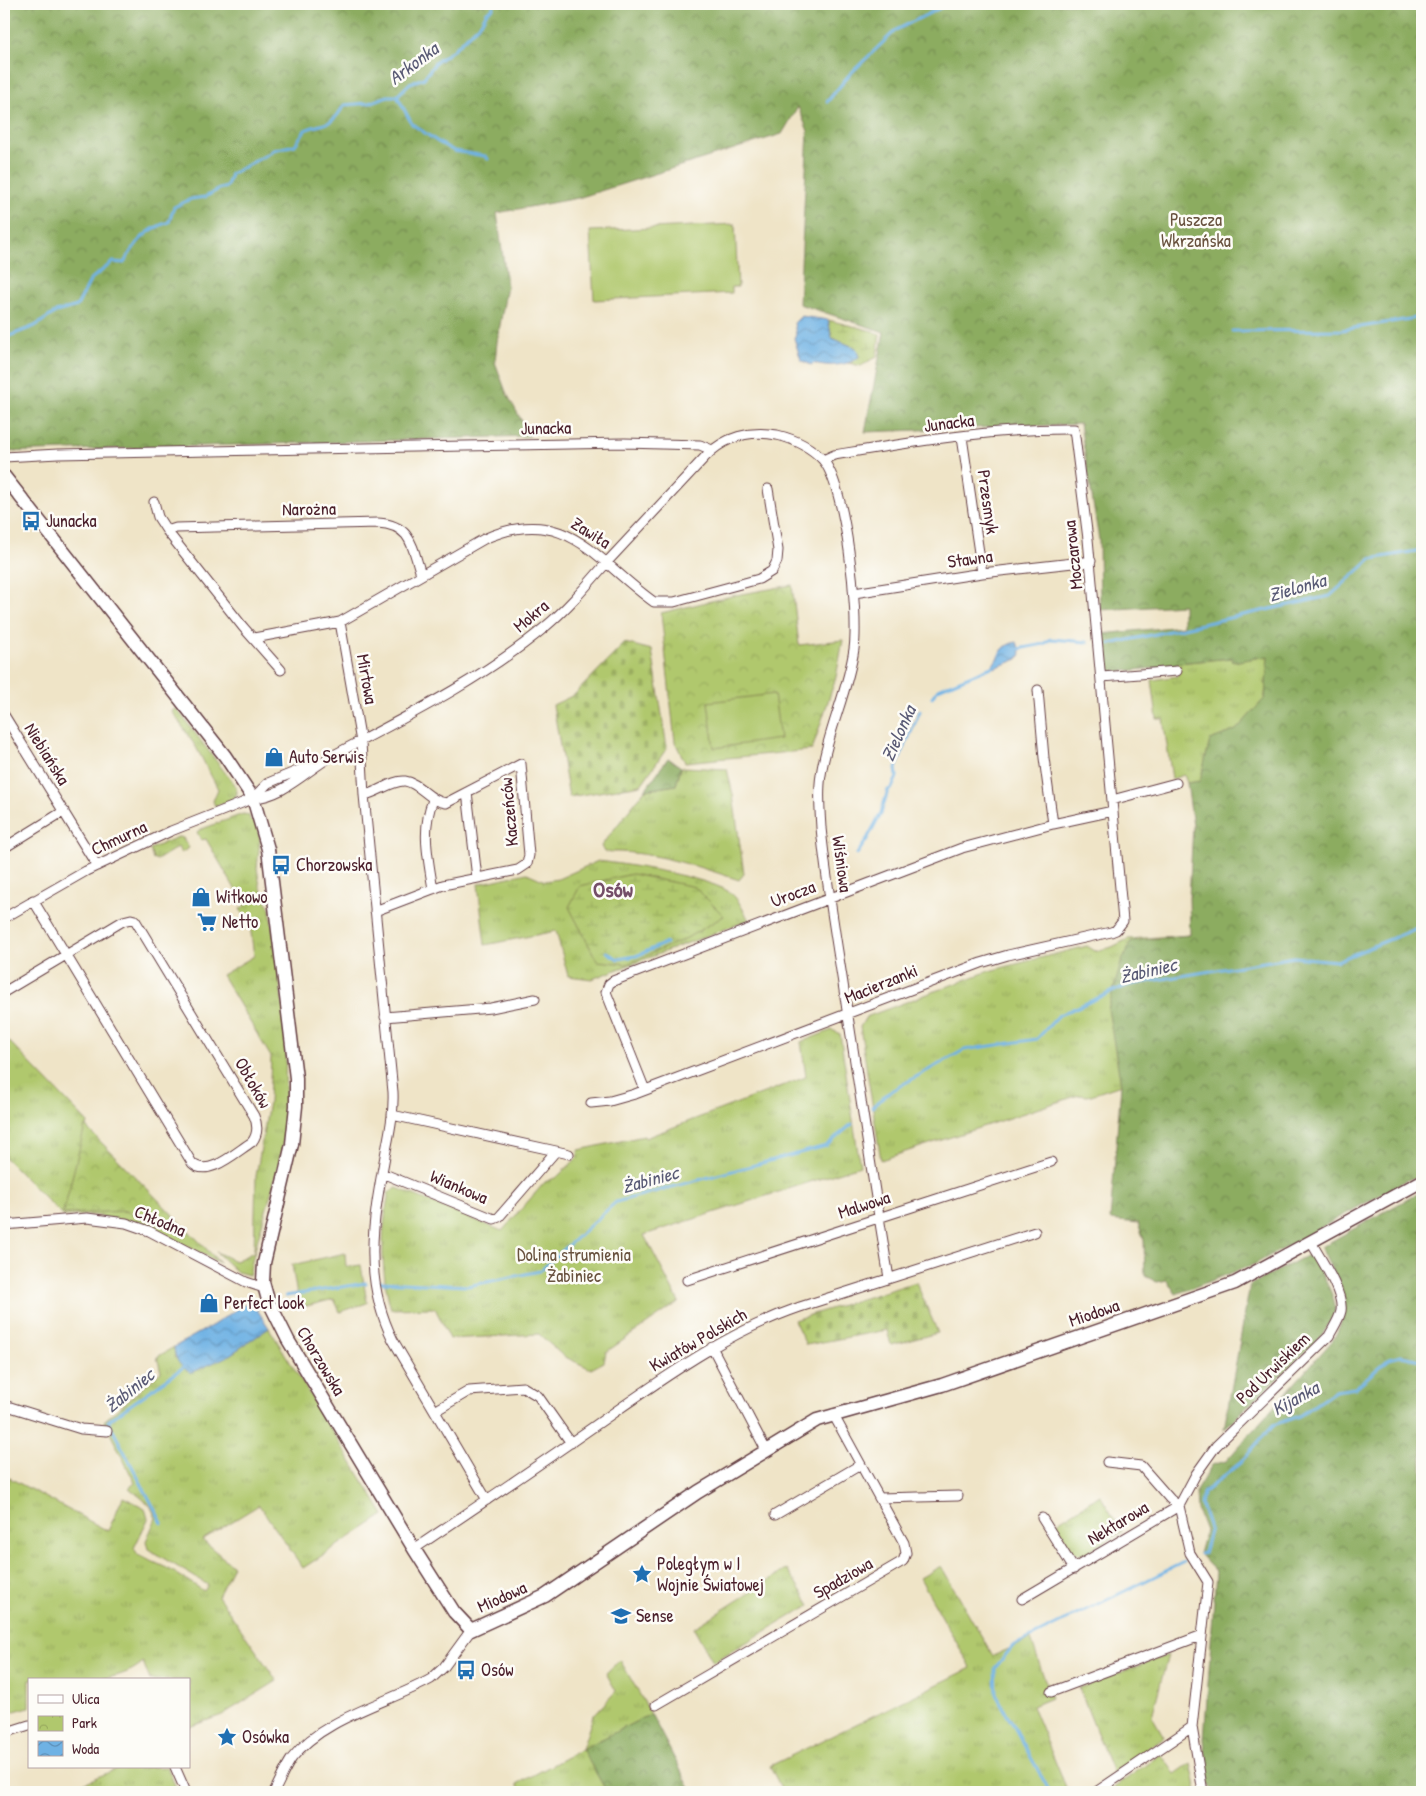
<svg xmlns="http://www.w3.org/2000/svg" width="1426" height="1796" viewBox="0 0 1426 1796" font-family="'Patrick Hand',sans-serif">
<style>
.grass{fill:url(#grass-tufts);stroke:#7d744c}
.forest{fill:url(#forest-crowns);stroke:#6b6646}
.wetland{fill:url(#wetland-marsh);stroke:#7d744c}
.cemetery{fill:url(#cemetery-stones);stroke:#7d744c}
.park{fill:url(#park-crowns);stroke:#7d744c}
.pitch{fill:#b0c86d;stroke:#7d744c}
.water{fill:url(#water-waves);stroke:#5c6888}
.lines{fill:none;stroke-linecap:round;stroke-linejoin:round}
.stream{stroke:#6fb2e4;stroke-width:3}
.street-casing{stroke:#633d42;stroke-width:11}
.secondary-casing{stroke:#633d42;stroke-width:15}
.street{stroke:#fff;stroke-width:9}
.secondary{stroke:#fff;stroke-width:12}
.labels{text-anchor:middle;stroke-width:5;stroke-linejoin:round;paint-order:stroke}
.park-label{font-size:18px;fill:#69523f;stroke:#fdfcf7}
.street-label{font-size:18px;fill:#4a1f2b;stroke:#fdfcf7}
.poi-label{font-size:18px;fill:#4a1f2b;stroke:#fdfcf7;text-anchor:start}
.water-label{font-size:19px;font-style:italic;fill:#595a75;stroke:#fdfcf7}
.district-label{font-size:22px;font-weight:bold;fill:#744e68;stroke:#fdfcf7}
</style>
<defs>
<pattern id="grass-tufts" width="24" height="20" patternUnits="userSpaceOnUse" patternTransform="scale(1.25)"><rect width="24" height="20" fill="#b0c86d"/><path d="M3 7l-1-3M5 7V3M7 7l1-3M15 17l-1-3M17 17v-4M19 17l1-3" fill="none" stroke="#99ab5f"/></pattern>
<pattern id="forest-crowns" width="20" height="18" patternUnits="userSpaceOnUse" patternTransform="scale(1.25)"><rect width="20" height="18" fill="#8cac60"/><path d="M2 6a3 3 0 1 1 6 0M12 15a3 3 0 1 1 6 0" fill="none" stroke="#748b4f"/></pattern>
<pattern id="wetland-marsh" width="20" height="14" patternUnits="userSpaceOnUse" patternTransform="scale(1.25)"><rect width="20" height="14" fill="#b0c86d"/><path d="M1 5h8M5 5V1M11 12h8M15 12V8" fill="none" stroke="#99ab5f"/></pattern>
<pattern id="cemetery-stones" width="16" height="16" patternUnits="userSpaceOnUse" patternTransform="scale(1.25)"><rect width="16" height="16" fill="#b0c86d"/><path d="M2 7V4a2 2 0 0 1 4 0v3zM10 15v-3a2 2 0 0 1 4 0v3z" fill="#99ab5f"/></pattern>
<pattern id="park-crowns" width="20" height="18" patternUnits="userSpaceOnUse" patternTransform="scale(1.25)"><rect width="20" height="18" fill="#b0c86d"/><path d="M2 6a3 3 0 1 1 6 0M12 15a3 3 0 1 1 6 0" fill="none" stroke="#99ab5f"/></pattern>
<pattern id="water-waves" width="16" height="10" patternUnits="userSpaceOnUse" patternTransform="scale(1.25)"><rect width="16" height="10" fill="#6fb2e4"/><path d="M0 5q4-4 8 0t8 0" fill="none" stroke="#5d90b9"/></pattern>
</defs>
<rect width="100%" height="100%" fill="#fdfcf7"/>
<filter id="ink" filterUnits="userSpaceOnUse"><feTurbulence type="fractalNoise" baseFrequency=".02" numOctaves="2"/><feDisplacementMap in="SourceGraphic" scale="10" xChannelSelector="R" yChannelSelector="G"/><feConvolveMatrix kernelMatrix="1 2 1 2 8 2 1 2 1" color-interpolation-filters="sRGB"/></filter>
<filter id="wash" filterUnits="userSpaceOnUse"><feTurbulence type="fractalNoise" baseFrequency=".0096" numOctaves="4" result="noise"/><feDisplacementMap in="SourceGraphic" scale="20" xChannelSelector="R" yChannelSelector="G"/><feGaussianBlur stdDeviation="1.12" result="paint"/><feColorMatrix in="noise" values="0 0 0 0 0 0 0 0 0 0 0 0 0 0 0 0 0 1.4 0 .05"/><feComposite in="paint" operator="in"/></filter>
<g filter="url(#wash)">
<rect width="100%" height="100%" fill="#efe4c7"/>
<path class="grass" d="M 1272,617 L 1258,775 L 1187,783 L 1184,775 L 1172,779 L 1163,719 L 1157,719 L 1152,680 L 1178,676 L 1176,663 L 1232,658 Z
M 176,708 L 236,787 L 237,793 L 234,799 L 215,806 L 213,801 L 218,789 L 196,747 L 172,711 Z
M 681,767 L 727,769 L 733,795 L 744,874 L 739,880 C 697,866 648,850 604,852 L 601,846 L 645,790 L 676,785 Z
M 243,814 L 249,815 L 250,820 L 257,824 L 260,840 L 257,868 L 260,886 L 270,909 L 288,1044 C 283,1053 287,1111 285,1128 C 279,1178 259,1226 249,1275 L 237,1272 L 216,1252 L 235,1261 L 254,1252 L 256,1176 L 269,1102 L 271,1057 L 222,975 L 254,956 L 250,925 L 240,909 L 245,906 L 206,839 L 201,840 L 197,832 L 199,830 Z
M 178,837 L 183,838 L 189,848 L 181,853 L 178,847 L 157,860 L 155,859 L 153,860 L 150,849 Z
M 598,861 C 625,864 714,878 732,894 C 739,900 744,912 749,920 L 592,979 L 568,976 L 556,931 L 485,945 L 478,884 L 527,873 L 545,881 L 558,879 Z
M 1190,935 L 1121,1085 L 1088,1096 L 1079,1095 L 881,1160 L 860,1027 L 866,1017 L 989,971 L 1087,946 L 1095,951 L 1112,947 L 1128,939 Z
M 832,1030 L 840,1034 L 860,1166 L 644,1235 L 679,1302 L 606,1352 L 604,1362 L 591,1369 L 563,1356 L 539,1334 L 450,1339 L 435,1308 L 391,1309 C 380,1269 381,1233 389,1192 L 397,1188 L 502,1231 L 545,1182 L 557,1177 L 577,1158 L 579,1150 L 644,1136 L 645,1138 L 806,1077 L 801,1042 Z
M 4,1036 L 88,1123 L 63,1213 L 125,1211 L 146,1217 L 182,1234 L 186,1228 L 220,1263 L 145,1225 L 94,1215 L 63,1216 L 4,1157 Z
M 345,1253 L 346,1267 L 361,1265 L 367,1303 L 340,1312 L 334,1299 L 299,1308 L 292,1265 Z
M 269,1328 L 384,1515 L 303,1568 L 259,1505 L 202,1540 L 233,1566 L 218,1596 L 277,1681 L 222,1715 L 189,1727 L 189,1680 L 150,1680 L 143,1662 C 118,1686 62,1680 29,1680 L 29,1707 L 4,1714 L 4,1475 L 108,1531 L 123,1497 L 145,1508 L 148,1519 L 134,1548 L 138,1555 L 169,1569 L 204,1591 L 208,1585 L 148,1549 L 146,1541 L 156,1518 L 150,1505 L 129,1488 L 135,1483 L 104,1421 L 161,1372 L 157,1357 L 174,1347 L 175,1358 L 228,1356 Z
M 1100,1495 L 1122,1532 L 1083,1555 L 1074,1553 L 1056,1523 Z
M 941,1566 L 993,1656 L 1031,1639 L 1051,1698 L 1032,1706 L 1068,1792 L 783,1792 L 770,1766 L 971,1668 L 920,1578 Z
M 787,1569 L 810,1605 L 713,1662 L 694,1628 Z
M 1168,1655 L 1152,1716 L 1164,1737 L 1113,1773 L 1079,1688 Z
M 620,1660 L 651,1714 L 583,1749 L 607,1792 L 521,1792 L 517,1784 L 582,1749 L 593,1716 L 616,1691 L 606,1673 Z
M 1161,1754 L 1175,1774 L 1191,1763 L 1197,1792 L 1108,1792 Z
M 121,1767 L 167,1767 L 178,1792 L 63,1792 Z"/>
<path class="forest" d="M 4,4 L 1422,4 L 1422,1175 L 1407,1180 L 1255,1264 L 1176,1294 L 1167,1280 L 1157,1282 L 1145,1276 L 1144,1240 L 1138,1223 L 1110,1220 L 1121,1085 L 1108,1009 L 1121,963 L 1131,941 L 1190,935 L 1189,898 L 1193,826 L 1187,783 L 1200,781 L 1210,740 L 1236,730 L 1265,698 L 1268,656 L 1233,662 L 1232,658 L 1177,663 L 1176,666 L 1114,672 L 1105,667 L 1102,634 L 1183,626 L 1183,605 L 1100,610 L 1099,540 L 1080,424 L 865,432 L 884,332 L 799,304 L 808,131 L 798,107 L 782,134 L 578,198 L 497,213 L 507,286 L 497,342 L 495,362 L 506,392 L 530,436 L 4,452 Z
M 668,758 L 681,767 L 676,785 L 645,790 Z
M 1422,1191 L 1422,1792 L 1214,1792 L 1209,1782 L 1204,1739 L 1216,1572 L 1199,1554 L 1205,1531 L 1197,1510 L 1196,1491 L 1212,1465 L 1226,1461 L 1333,1340 C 1357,1296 1338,1288 1321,1247 Z
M 1310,1254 C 1317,1267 1336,1294 1335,1309 C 1334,1318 1325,1330 1320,1338 L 1224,1429 L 1250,1285 Z
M 651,1714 L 692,1792 L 607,1792 L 582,1749 Z"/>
<path class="wetland" d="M 828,320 L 873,331 L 880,335 L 877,356 L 861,366 L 843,362 L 853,362 L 856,348 L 832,338 Z
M 632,874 L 695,887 L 724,916 L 685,939 L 627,964 L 597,961 L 569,907 L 580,886 Z"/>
<path class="cemetery" d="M 625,643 L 652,650 L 667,748 L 641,785 L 569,797 L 553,705 L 574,695 Z
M 916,1282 L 938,1333 L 891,1345 L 887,1330 L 806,1345 L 794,1320 Z"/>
<path class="park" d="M 792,585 L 799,645 L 843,640 L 836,677 L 812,750 L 685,762 L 675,742 L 661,613 L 736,595 Z
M 85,1126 L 186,1228 L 183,1234 L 146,1217 L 125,1211 L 63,1214 Z"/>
<path class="pitch" d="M 735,224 L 738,287 L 732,287 L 732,293 L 594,300 L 590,231 Z
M 774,694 L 780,739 L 714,748 L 708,702 Z"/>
<path class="water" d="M 801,316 L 828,320 L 832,338 L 856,348 L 859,357 C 848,366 828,367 814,363 L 811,365 L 801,360 L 794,338 L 796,334 L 794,323 Z
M 1017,642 L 1021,654 L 1018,659 L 994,668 L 992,666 C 1000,656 1001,644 1017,642 Z
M 251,1300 L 269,1328 L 228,1356 L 191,1373 C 180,1366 175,1361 174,1347 L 213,1325 Z"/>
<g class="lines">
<path class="stream" d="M 397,96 L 412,124 L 438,142 L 454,151 L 485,156 L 488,159
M 827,102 L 849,75 L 896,30 L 948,4
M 1232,331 L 1342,330 L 1422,317
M 4,338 L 35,326 L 56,312 L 77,306 L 91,279 L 113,262 L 124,263 C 135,243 146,229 169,222 L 174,207 L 191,199 L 205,197 L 221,188 L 224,188 L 227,186 L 231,174 L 270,153 L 273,150 L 295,145 L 305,130 C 324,121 330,130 344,105 L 369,103 L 388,96 L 397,96 L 410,83 L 424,78 L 435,63 L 453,50 L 481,23 L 487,12 L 493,8 L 493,4
M 1110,644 L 1330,596 L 1371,559 L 1422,550
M 1018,649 L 1044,644 L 1051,639 L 1087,642
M 932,697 L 938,689 L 994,666
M 857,854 L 866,841 L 881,813 L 888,790 L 892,788 L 897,777 L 896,768 L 920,711
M 607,952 L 618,959 L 636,956 L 666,943
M 872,1107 L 891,1091 L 964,1050 L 1037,1039 L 1059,1015 L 1128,985 L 1294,957 L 1337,961 L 1415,929 L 1422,923
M 380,1282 L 468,1286 L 540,1271 L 616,1202 L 826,1146 L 852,1124
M 286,1296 L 366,1283
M 162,1523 L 108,1421 L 185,1366
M 1200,1554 L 1204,1553 L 1210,1531 L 1201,1505 L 1203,1493 L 1240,1463 L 1273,1425 L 1299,1416 L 1335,1391 L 1355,1388 L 1389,1359 L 1401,1356 L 1422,1360
M 1050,1792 L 996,1694 L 995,1668 L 1013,1646 L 1184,1562"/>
</g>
</g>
<g filter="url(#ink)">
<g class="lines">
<defs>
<path id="street" d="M 962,437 L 982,573
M 4,457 L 58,454 L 624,443 L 700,445 L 712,450
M 154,502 L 158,517 L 167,531 L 243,627 L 281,670
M 167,531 L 176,528 L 378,523 C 412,525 412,547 421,574
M 854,593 L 982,573 L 1091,561
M 340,622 L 361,742 L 364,795 L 393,1092 C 394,1114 389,1135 385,1156 C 373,1221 362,1278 393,1340 L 487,1500
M 254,638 L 340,622 L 484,539 C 566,502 596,561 654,602 L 674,602 L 696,596 L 759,579 L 772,571 L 777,561 L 778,550 L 768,489
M 1102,677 L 1177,671
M 1038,690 L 1044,758 L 1053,824
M 4,715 L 97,866
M 467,792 L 477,878
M 364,795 C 377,793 392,780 405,781 C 420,783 429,801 446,803 L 521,764 L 529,855 L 527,864 L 518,870 L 443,885 L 375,911
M 253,798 C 283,797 307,770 332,756 C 404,718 483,679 545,627 C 569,607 588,584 608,561 C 641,526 673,491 706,456 C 725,437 750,430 777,435 C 794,439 811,447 823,460 C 846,487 859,612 854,649 C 848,692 827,732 821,775 C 818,792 820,810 821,828 C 827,889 838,949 847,1010 C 861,1099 874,1189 889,1278
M 1112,800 L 1176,783
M 4,848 L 64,811
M 433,889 C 428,858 421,829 433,800
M 4,918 L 86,871 L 171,831 L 242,803 L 253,798 L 268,783 L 314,764
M 4,992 L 123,921 L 131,919 L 135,920 L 254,1116 C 258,1125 258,1134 252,1142 C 237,1151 208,1179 192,1163 L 33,900
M 385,1017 L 491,1008 L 535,999
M 645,1090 L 606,992 L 609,984 L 613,981 L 962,848 L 1053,824 L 1113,811
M 591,1103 L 610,1101 L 635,1094 L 981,963 L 1008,955 L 1111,932 L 1116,930 L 1123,921 L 1088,539 L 1074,429 C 994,428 913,442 834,455 L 823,460
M 556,1151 L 569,1154
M 382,1173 L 494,1219 L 499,1217 L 556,1151 L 392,1115
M 4,1225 L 87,1218 L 126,1223 L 149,1231 L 246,1282 L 264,1288
M 687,1280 L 1051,1162
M 712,1347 L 766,1450
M 4,1405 L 81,1429 L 107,1431
M 435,1411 L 469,1391 L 523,1387 L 538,1396 L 571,1443
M 879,1498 L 958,1496
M 775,1515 L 860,1465
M 1042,1518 L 1074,1569
M 414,1549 C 475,1508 536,1467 596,1425 C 661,1380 724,1333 800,1307 L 1035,1232
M 1022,1599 L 1179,1506 L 1170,1499 L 1141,1466 L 1107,1462
M 1051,1692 L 1200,1636
M 656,1705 L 903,1561 L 906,1553 L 904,1543 L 833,1414
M 4,1733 L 29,1725
M 175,1767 L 186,1792
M 274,1792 C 280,1781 285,1768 292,1758 C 323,1718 388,1703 431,1679 L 444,1667 L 471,1630
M 1096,1792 L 1192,1727
M 1203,1792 L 1192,1727 L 1208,1582 L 1190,1553 L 1179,1506 L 1196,1474 L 1216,1446 L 1329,1336 C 1333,1328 1339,1320 1341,1311 C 1344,1293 1320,1258 1311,1242"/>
<path id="secondary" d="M 4,476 L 225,756 L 253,798 L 268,849 L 296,1078 L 296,1106 L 292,1144 L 264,1263 L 263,1282 L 268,1300 L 288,1340 L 414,1549 L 454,1612 L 471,1630 L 545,1596 L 698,1492 L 817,1420 L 942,1385 L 1235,1283 L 1422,1181"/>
</defs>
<use href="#street" class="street-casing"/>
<use href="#secondary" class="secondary-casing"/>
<use href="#street" class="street"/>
<use href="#secondary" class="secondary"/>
</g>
</g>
<defs>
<symbol id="bus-bare" viewBox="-9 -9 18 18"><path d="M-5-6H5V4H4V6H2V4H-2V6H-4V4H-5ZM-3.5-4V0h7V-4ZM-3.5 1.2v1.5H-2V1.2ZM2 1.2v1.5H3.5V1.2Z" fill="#1f6fb2" stroke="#fdfcf7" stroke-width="2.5" paint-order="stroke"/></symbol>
<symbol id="shop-bare" viewBox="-9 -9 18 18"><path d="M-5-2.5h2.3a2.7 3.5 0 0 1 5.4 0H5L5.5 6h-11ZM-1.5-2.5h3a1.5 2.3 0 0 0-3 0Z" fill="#1f6fb2" stroke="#fdfcf7" stroke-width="2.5" paint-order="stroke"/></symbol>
<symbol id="supermarket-bare" viewBox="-9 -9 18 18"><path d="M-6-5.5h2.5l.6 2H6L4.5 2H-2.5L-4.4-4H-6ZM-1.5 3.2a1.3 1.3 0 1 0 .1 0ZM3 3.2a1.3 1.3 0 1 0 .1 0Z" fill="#1f6fb2" stroke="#fdfcf7" stroke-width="2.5" paint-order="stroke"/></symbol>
<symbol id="sight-bare" viewBox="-9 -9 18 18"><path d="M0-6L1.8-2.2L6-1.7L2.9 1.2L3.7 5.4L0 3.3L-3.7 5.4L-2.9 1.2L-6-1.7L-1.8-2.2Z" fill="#1f6fb2" stroke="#fdfcf7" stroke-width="2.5" paint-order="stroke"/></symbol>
<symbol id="school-bare" viewBox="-9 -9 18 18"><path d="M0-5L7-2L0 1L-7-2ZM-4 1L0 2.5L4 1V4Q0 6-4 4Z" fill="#1f6fb2" stroke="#fdfcf7" stroke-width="2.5" paint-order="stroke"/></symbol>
</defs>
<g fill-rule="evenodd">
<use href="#bus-bare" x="17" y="507" width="28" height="28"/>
<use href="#shop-bare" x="260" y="743" width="28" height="28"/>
<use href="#bus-bare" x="267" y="851" width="28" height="28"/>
<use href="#shop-bare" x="187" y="883" width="28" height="28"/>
<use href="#supermarket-bare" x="193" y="908" width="28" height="28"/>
<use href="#shop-bare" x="195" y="1289" width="28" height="28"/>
<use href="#sight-bare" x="628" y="1560" width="28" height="28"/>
<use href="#school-bare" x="607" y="1602" width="28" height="28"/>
<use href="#bus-bare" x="452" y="1656" width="28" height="28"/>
<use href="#sight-bare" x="213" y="1723" width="28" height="28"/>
</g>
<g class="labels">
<g class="park-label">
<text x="1196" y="226">Puszcza<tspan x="1196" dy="21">Wkrzańska</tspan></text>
<text x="574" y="1261">Dolina strumienia<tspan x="574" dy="21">Żabiniec</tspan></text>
</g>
<g class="street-label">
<text transform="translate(949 423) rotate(-7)" y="6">Junacka</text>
<text transform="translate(546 428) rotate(-1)" y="6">Junacka</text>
<text transform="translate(988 502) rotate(82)" y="6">Przesmyk</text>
<text transform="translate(309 509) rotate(-1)" y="6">Narożna</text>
<text transform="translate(591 533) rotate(32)" y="6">Zawiła</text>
<text transform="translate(1073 555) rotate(-96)" y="6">Moczarowa</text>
<text transform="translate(970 559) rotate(-8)" y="6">Stawna</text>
<text transform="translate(531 616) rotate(-40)" y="6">Mokra</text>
<text transform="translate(367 679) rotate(80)" y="6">Mirtowa</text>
<text transform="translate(47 754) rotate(58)" y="6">Niebiańska</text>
<text transform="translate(509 812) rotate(-95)" y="6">Kaczeńców</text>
<text transform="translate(119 838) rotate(-25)" y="6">Chmurna</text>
<text transform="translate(842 864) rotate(82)" y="6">Wiśniowa</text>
<text transform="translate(793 894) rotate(-21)" y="6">Urocza</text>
<text transform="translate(881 984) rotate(-22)" y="6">Macierzanki</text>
<text transform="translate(253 1083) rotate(60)" y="6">Obłoków</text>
<text transform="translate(459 1187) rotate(23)" y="6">Wiankowa</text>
<text transform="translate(864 1205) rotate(-18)" y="6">Malwowa</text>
<text transform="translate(160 1221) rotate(23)" y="6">Chłodna</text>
<text transform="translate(1094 1313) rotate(-19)" y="6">Miodowa</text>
<text transform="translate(698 1340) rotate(-30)" y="6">Kwiatów Polskich</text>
<text transform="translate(321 1361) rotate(59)" y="6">Chorzowska</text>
<text transform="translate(1273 1368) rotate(-44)" y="6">Pod Urwiskiem</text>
<text transform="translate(1118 1523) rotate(-31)" y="6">Nektarowa</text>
<text transform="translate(843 1578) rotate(-30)" y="6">Spadziowa</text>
<text transform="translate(502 1597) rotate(-24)" y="6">Miodowa</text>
</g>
<g class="poi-label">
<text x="46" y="527">Junacka</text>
<text x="289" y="763">Auto Serwis</text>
<text x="296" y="871">Chorzowska</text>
<text x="216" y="903">Witkowo</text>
<text x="222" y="928">Netto</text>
<text x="224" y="1309">Perfect look</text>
<text x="657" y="1570">Poległym w I<tspan x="657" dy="21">Wojnie Światowej</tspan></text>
<text x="636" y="1622">Sense</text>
<text x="481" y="1676">Osów</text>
<text x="242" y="1743">Osówka</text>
</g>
<g class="water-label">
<text transform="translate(413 63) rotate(-37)" y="7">Arkonka</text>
<text transform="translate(1297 587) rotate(-16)" y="7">Zielonka</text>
<text transform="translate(898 733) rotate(-66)" y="7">Zielonka</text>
<text transform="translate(1148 970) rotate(-13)" y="7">Żabiniec</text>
<text transform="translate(650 1179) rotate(-15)" y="7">Żabiniec</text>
<text transform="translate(129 1390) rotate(-39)" y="7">Żabiniec</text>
<text transform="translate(1295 1398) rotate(-29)" y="7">Kijanka</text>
</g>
<g class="district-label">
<text x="613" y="897">Osów</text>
</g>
</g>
<rect width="1426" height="1796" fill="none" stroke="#fdfcf7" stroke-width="20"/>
<rect x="28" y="1678" width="162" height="90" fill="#fdfcf7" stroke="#b5a4a5"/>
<rect x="38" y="1695" width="25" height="8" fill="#ffffff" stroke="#b5a4a5"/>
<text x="72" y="1704" font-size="15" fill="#4a1f2b">Ulica</text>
<rect x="38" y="1716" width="25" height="15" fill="url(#park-crowns)" stroke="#b5a4a5"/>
<text x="72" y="1728" font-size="15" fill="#4a1f2b">Park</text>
<rect x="38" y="1741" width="25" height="15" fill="url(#water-waves)" stroke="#b5a4a5"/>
<text x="72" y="1754" font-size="15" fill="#4a1f2b">Woda</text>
</svg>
